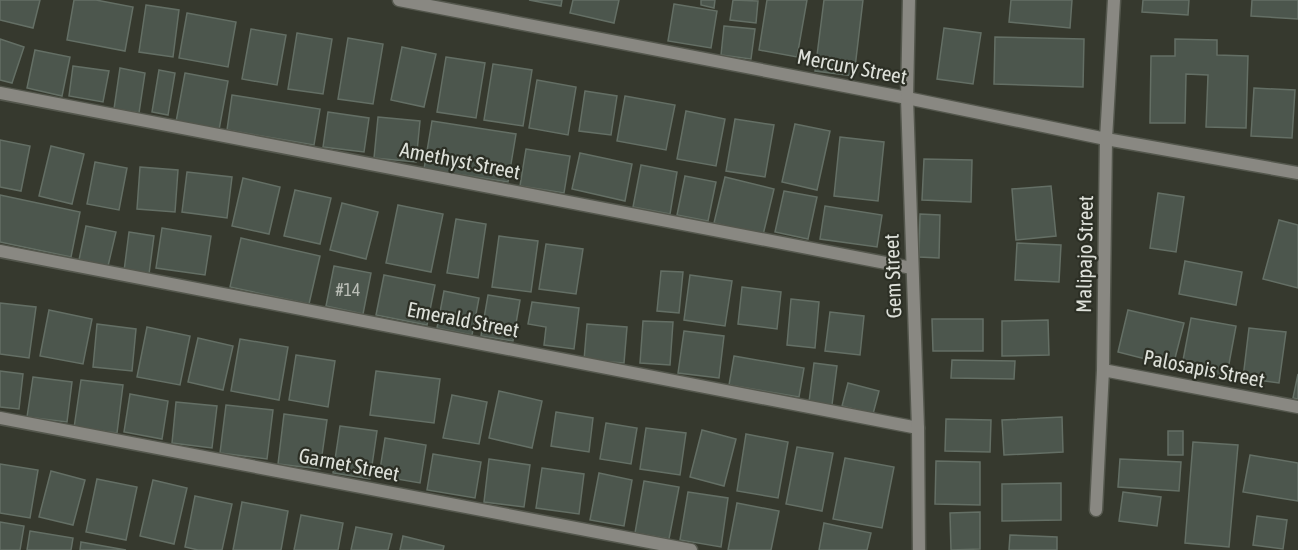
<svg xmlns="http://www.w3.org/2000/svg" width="1298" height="550" viewBox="0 0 1298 550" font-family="'Asap Condensed',sans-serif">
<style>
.building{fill:#4c564d;stroke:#646f65;stroke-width:1.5}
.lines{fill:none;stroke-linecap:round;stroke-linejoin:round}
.minor-casing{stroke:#54574d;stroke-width:15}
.tertiary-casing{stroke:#54574d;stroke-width:15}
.minor{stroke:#898882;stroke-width:12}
.tertiary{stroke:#898882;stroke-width:12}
.labels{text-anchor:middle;stroke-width:4.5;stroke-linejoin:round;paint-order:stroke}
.number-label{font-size:18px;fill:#babeb7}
.street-label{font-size:21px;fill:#dee1da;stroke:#2c2f25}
</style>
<rect width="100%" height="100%" fill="#36392e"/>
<path class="building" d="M 0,0 L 40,0 L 33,28 L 0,20 Z
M 74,0 L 96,0 L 133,7 L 125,51 L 67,40 Z
M 529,0 L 562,0 L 561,6 Z
M 573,0 L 619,0 L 614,23 L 570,13 Z
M 701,0 L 715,0 L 714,8 L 701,5 Z
M 733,0 L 758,1 L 756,23 L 730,20 Z
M 767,0 L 807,0 L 797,57 L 759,50 Z
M 824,0 L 863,0 L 854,76 L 815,71 Z
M 1011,0 L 1072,0 L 1070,28 L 1009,22 Z
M 1143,0 L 1189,0 L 1188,15 L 1142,12 Z
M 1252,0 L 1298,0 L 1298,19 L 1251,16 Z
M 674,4 L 717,11 L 711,48 L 668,41 Z
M 146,5 L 179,10 L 173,57 L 139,52 Z
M 187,13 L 236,22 L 228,67 L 179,58 Z
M 724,26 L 755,29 L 751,59 L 721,55 Z
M 944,28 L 981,33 L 973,84 L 937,79 Z
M 251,29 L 286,35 L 277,85 L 242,79 Z
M 297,33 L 332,39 L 323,94 L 288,89 Z
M 995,37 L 1084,39 L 1083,87 L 994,84 Z
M 348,38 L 383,44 L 373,104 L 338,99 Z
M 0,39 L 24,47 L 12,83 L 0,80 Z
M 1175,39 L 1217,40 L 1217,55 L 1248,56 L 1246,128 L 1206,127 L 1208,75 L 1186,74 L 1185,123 L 1150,123 L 1151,56 L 1175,56 Z
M 402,47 L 436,54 L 424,107 L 391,100 Z
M 35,50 L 70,57 L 62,96 L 27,88 Z
M 446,57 L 485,63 L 476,118 L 437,112 Z
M 493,64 L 532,70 L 523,126 L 484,120 Z
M 73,66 L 109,71 L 103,102 L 69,96 Z
M 120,68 L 145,73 L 139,113 L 114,109 Z
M 159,70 L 175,73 L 168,115 L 152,112 Z
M 185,73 L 228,81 L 219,130 L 176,122 Z
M 537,80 L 576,87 L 568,135 L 529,128 Z
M 1254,88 L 1295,90 L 1292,138 L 1251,136 Z
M 585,91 L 617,96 L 611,135 L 579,131 Z
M 232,95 L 320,109 L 314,145 L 227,130 Z
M 625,96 L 675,105 L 666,150 L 617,141 Z
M 686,111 L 725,119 L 716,166 L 677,159 Z
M 328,112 L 369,118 L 364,152 L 323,147 Z
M 378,117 L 420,121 L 416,162 L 374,158 Z
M 735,119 L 774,125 L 765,177 L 726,171 Z
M 432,121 L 516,134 L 508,182 L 424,169 Z
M 795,124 L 830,131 L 817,190 L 782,182 Z
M 840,137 L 884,142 L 878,201 L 834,196 Z
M 0,140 L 30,146 L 21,191 L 0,187 Z
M 51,146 L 84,154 L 72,204 L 39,196 Z
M 526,149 L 570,156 L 564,193 L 520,186 Z
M 580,153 L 632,164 L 625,201 L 572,189 Z
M 924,159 L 972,160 L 971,202 L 922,200 Z
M 95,162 L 127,168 L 119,210 L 87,204 Z
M 641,165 L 677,172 L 670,214 L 633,207 Z
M 140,167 L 178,170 L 175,212 L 137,209 Z
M 187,172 L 232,177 L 227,218 L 182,212 Z
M 685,176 L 716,182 L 708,221 L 677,215 Z
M 725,177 L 774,189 L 763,235 L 714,223 Z
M 243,178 L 280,187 L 269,234 L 232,226 Z
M 1051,186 L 1056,236 L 1016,240 L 1012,189 Z
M 295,190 L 331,198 L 320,244 L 284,236 Z
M 784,191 L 817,197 L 808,239 L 775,232 Z
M 1158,193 L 1184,197 L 1176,252 L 1150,248 Z
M 0,195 L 80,212 L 71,257 L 0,242 Z
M 342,203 L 378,212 L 366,259 L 330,250 Z
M 398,205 L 443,214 L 431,272 L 386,263 Z
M 825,206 L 882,215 L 877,247 L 820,239 Z
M 920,214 L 940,215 L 939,258 L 919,257 Z
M 456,219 L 486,224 L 478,278 L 447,273 Z
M 1279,220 L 1298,225 L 1298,288 L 1263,279 Z
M 86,226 L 116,232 L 108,266 L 79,260 Z
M 162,228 L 211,236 L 205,275 L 156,268 Z
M 129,232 L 154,236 L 149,274 L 124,271 Z
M 499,236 L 538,241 L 531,292 L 492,287 Z
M 241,238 L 320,256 L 309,304 L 230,287 Z
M 1017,243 L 1061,245 L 1059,282 L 1015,280 Z
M 546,244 L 583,249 L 576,294 L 539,289 Z
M 1185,261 L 1242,272 L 1236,305 L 1179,294 Z
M 334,266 L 371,273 L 363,314 L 326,306 Z
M 661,271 L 683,272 L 679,313 L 657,311 Z
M 384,275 L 435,285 L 427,325 L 376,315 Z
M 690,275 L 732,281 L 725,326 L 684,320 Z
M 742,287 L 781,292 L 777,329 L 738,324 Z
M 444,291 L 479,298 L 472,335 L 437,328 Z
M 488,295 L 520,300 L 513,341 L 481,336 Z
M 791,299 L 819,302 L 815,348 L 787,345 Z
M 532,302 L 579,308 L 574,349 L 544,345 L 546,327 L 528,324 Z
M 0,303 L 36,307 L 29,358 L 0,354 Z
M 49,310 L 92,319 L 83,364 L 40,356 Z
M 1128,310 L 1184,323 L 1173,366 L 1118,352 Z
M 830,312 L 864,316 L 860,355 L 825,351 Z
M 1191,318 L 1236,326 L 1226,380 L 1181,371 Z
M 932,319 L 983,319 L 983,351 L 933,351 Z
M 1048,320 L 1049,355 L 1002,356 L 1002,321 Z
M 643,321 L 673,322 L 670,365 L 640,363 Z
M 97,324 L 136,329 L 132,371 L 93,367 Z
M 587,324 L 627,327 L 624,363 L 584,360 Z
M 147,327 L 190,336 L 180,385 L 137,377 Z
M 1249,328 L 1286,332 L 1279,383 L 1243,378 Z
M 684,331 L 724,336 L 719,378 L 678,373 Z
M 198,338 L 233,346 L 223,390 L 188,382 Z
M 240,339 L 288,347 L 279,400 L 231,391 Z
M 296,355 L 335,361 L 328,407 L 289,400 Z
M 734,356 L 804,368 L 799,397 L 729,385 Z
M 952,360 L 1015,361 L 1014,379 L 951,378 Z
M 814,363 L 837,366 L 832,405 L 809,402 Z
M 0,371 L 23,374 L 19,409 L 0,407 Z
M 376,371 L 440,379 L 434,423 L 370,415 Z
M 1298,374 L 1298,399 L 1293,398 Z
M 33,377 L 72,382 L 67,422 L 27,417 Z
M 81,380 L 123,385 L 117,433 L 74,428 Z
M 848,383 L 879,391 L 873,414 L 842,406 Z
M 499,391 L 542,401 L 532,448 L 489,438 Z
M 130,394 L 168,401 L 162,439 L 124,432 Z
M 452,395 L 487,402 L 479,444 L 443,438 Z
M 176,402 L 217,406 L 212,448 L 172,443 Z
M 226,405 L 273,410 L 267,459 L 220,453 Z
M 556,412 L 593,418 L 589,452 L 551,446 Z
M 284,414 L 327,420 L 320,469 L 278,464 Z
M 1062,417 L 1063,452 L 1004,455 L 1002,420 Z
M 946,419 L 991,420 L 990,452 L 945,451 Z
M 606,423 L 637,428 L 631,464 L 600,459 Z
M 340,426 L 377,431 L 370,479 L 333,473 Z
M 646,428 L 686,433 L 680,475 L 640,469 Z
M 702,430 L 736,439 L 724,486 L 690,477 Z
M 1168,431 L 1183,431 L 1183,455 L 1168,455 Z
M 746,434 L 788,442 L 778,498 L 737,491 Z
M 385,438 L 426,445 L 420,483 L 379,476 Z
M 1193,442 L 1238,445 L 1229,547 L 1185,543 Z
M 797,447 L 833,453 L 822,511 L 786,504 Z
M 433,454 L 481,462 L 475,498 L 427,490 Z
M 1250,455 L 1298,463 L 1298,501 L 1243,492 Z
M 845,458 L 894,467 L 882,528 L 833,519 Z
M 489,459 L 530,465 L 524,507 L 484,502 Z
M 1120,459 L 1181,462 L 1179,491 L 1118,487 Z
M 936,461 L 980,462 L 980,505 L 935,504 Z
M 0,464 L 38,470 L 30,518 L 0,513 Z
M 542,468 L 584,474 L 579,514 L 536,508 Z
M 51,471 L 85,480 L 73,525 L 39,517 Z
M 599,473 L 632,480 L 624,526 L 590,520 Z
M 97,479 L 137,487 L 126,540 L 86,532 Z
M 153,480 L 187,488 L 174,544 L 140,536 Z
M 644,481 L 679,487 L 669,539 L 635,533 Z
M 1061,483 L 1061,520 L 1002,521 L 1002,484 Z
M 688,492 L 728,498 L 721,547 L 680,540 Z
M 1123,492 L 1161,497 L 1157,526 L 1119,521 Z
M 195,496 L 232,504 L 222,550 L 198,550 L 185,547 Z
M 242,502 L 288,511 L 281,550 L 233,550 Z
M 737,503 L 779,511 L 771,550 L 728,550 Z
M 980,512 L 980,549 L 951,550 L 950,513 Z
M 301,515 L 343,523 L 338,550 L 294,550 Z
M 1257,516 L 1287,520 L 1283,549 L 1253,545 Z
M 0,522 L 24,526 L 20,550 L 0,550 Z
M 824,523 L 871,533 L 867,550 L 819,550 Z
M 356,527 L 392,534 L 388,550 L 351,550 Z
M 30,531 L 73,538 L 71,550 L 27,550 Z
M 1010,535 L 1057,537 L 1057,550 L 1009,550 Z
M 403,536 L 444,546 L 443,550 L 400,550 Z
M 81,542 L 126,550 L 80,550 Z"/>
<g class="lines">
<defs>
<path id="minor" d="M 399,0 L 907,98 L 1106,139 L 1298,173
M 0,93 L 912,268
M 0,251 L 918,428
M 1103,370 L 1298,407
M 0,418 L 691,550
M 1096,510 L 1103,370 L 1106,139 L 1114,0"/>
<path id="tertiary" d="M 909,0 L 907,98 L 918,428 L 919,550"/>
</defs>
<use href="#minor" class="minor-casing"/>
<use href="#tertiary" class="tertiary-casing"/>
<use href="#minor" class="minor"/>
<use href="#tertiary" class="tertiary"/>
</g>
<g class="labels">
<g class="number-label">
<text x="348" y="296">#14</text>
</g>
<g class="street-label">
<text transform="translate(852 67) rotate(11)" y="7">Mercury Street</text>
<text transform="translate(460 161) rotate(11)" y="7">Amethyst Street</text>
<text transform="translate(1085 254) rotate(-89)" y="7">Malipajo Street</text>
<text transform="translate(893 276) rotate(-92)" y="7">Gem Street</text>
<text transform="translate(463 320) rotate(11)" y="7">Emerald Street</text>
<text transform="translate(1204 369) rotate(11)" y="7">Palosapis Street</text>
<text transform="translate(349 465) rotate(11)" y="7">Garnet Street</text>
</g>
</g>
</svg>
